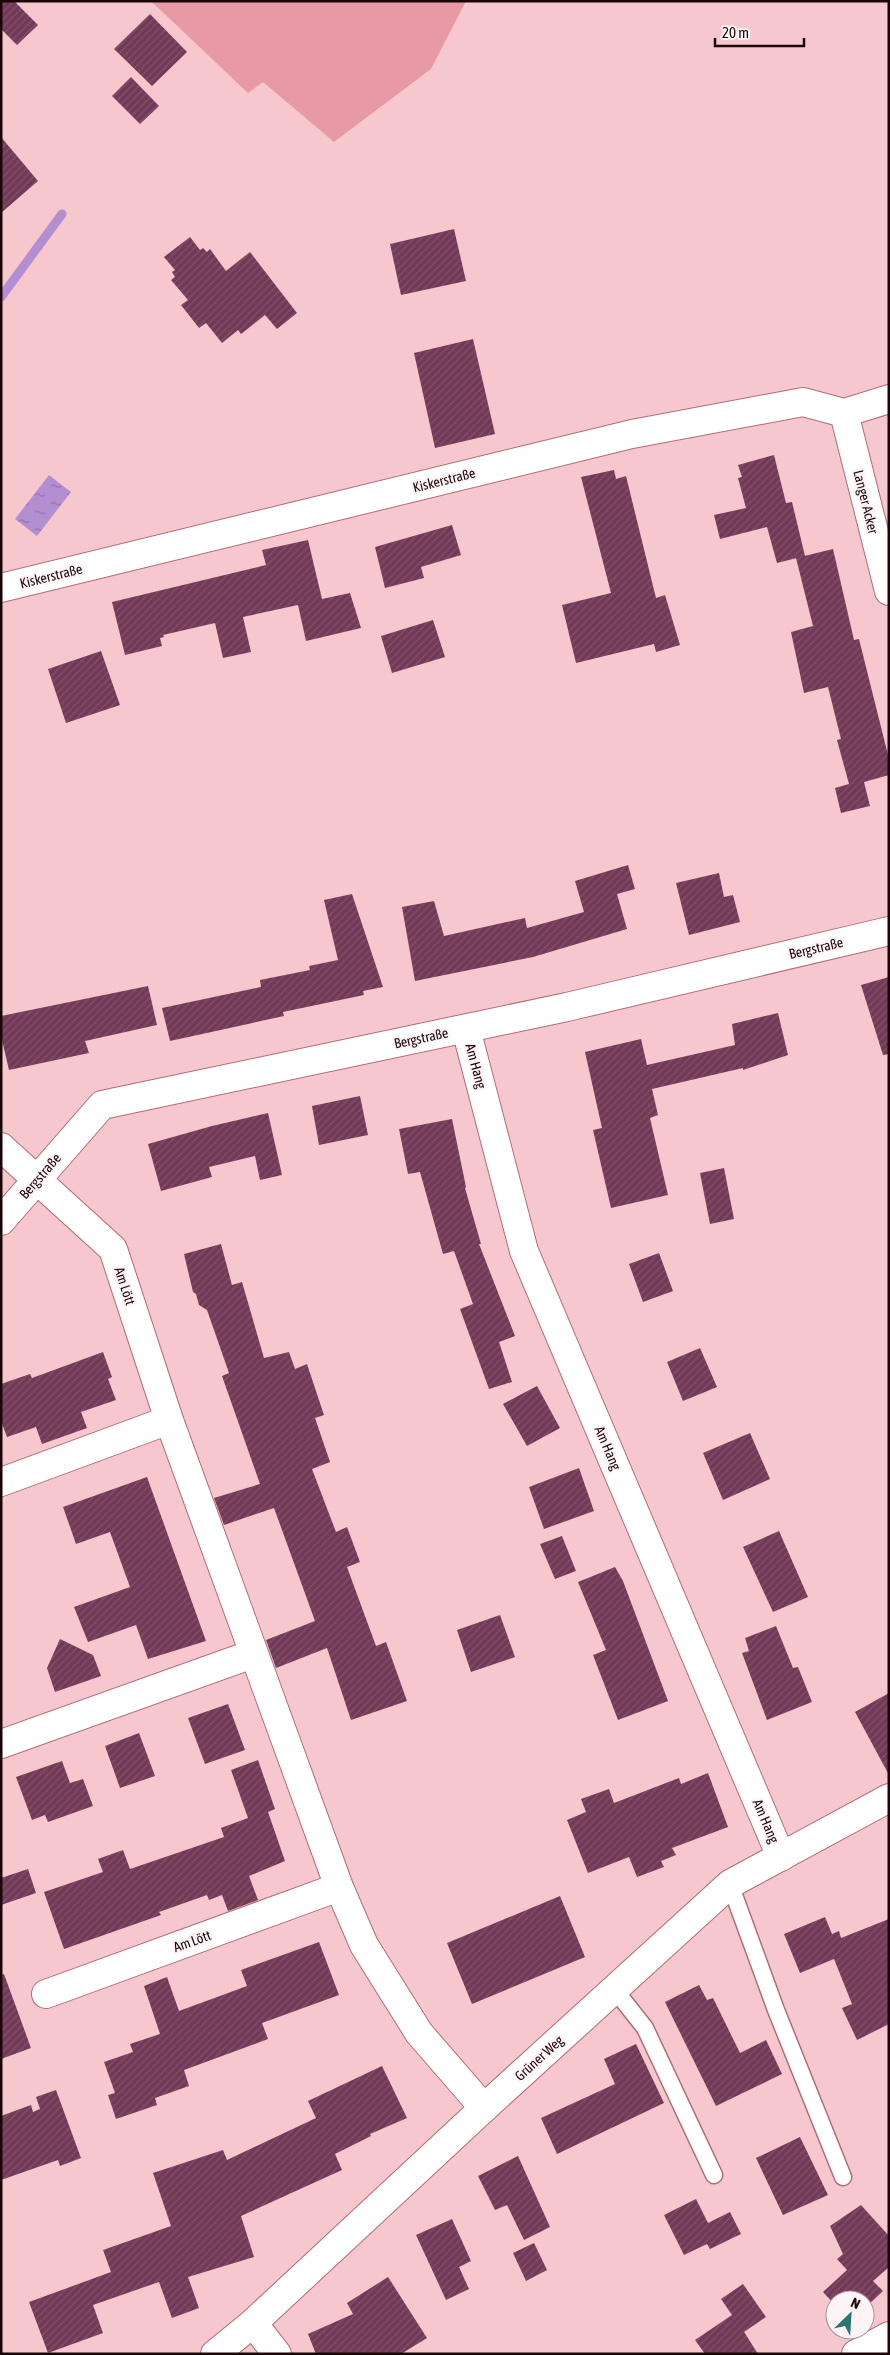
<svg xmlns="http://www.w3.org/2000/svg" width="890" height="2355" viewBox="0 0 890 2355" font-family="'Asap Condensed',sans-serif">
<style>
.grass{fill:#e799a5}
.water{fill:url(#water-ripples)}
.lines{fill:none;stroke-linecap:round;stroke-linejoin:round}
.stream{stroke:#b38ed1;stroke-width:9}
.building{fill:url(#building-hatch)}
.lane-casing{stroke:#b06c77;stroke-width:19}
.street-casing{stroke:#b06c77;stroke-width:30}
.secondary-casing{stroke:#b06c77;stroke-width:30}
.lane{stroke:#fff;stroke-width:16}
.street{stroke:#fff;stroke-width:28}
.secondary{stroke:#fff;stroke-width:28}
.labels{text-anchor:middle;stroke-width:5;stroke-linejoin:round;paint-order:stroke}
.street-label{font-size:14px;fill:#1c0509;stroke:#fcf4f5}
</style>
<defs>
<pattern id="water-ripples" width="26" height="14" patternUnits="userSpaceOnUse" patternTransform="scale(1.25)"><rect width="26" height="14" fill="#b38ed1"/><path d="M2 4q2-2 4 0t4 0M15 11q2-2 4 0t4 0" fill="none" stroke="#9172a8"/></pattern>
<pattern id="building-hatch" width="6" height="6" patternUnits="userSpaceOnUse" patternTransform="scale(1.25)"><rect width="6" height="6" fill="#733a57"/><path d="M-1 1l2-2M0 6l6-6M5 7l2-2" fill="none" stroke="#81526a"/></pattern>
</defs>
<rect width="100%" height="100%" fill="#f6c8ce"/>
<path class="grass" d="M 151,1 L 466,1 L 431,69 L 334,142 L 263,82 L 248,93 Z"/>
<path class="water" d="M 49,475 L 71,492 L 37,536 L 15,519 Z"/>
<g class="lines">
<path class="stream" d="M 1,297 L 62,214"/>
</g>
<path class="building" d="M 1,1 L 14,1 L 38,25 L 17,45 L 1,29 Z
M 150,14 L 187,52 L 152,86 L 114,49 Z
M 131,77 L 159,106 L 140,124 L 112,96 Z
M 1,137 L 38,181 L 1,213 Z
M 454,229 L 466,281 L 401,295 L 390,244 Z
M 190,237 L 200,250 L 203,248 L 207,252 L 210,249 L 226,271 L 250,252 L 297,313 L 277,329 L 265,315 L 241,334 L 238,330 L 222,343 L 206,323 L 199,328 L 181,305 L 188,300 L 171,280 L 175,277 L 172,272 L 175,270 L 164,257 Z
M 473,339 L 495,434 L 435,448 L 414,353 Z
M 774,455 L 786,503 L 792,502 L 805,556 L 777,563 L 767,527 L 720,539 L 714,515 L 746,508 L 738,478 L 742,477 L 738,465 Z
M 614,470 L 616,479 L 626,476 L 656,598 L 665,595 L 680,645 L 656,652 L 654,644 L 576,663 L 562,605 L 611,593 L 581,477 Z
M 452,525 L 461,555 L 421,567 L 424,578 L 385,588 L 375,547 Z
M 308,540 L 322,599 L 350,593 L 361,628 L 306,641 L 298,605 L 243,617 L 251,652 L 223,658 L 215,623 L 163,635 L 164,637 L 160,638 L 162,646 L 125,655 L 112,602 L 266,565 L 262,550 Z
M 833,549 L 854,640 L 859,639 L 889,759 L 889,775 L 864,782 L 870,806 L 841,813 L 835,788 L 849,784 L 837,740 L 841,739 L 828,687 L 804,693 L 791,632 L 813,626 L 796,558 Z
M 433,620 L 445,657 L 392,673 L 381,636 Z
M 101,651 L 120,705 L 66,723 L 48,669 Z
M 628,865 L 635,889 L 617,894 L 627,929 L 533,957 L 415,981 L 402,907 L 434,901 L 444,936 L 525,918 L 527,928 L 584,912 L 575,881 Z
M 719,873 L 724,897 L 733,895 L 740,922 L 689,935 L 676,883 Z
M 352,894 L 383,987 L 363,991 L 364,995 L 283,1012 L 284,1016 L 170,1041 L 162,1008 L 261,987 L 260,980 L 310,970 L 309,966 L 338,960 L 324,900 Z
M 889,977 L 889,1054 L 883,1055 L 861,985 Z
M 148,986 L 157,1025 L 85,1041 L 89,1053 L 9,1070 L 1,1036 L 1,1016 Z
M 778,1013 L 788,1055 L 743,1070 L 743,1068 L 652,1089 L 658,1115 L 650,1118 L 668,1195 L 611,1208 L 593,1130 L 602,1128 L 585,1052 L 641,1039 L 647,1065 L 735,1045 L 732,1024 Z
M 360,1096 L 368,1135 L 319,1145 L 312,1106 Z
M 268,1113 L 282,1175 L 260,1180 L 255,1156 L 209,1167 L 212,1177 L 161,1191 L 148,1144 L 212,1126 Z
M 452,1119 L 466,1187 L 465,1188 L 481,1244 L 479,1244 L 515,1336 L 499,1342 L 512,1382 L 489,1389 L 460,1309 L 473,1304 L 454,1251 L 443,1254 L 420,1172 L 408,1174 L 399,1129 Z
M 724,1168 L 734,1219 L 710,1224 L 700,1173 Z
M 221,1244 L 232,1285 L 242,1282 L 264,1358 L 289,1352 L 295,1369 L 307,1364 L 324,1415 L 315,1418 L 330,1462 L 312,1469 L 336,1532 L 347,1527 L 360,1562 L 347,1567 L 376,1646 L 386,1642 L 407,1701 L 351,1720 L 327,1648 L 276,1668 L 266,1640 L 315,1621 L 274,1508 L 224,1525 L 214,1498 L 260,1484 L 222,1376 L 229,1373 L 207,1310 L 199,1305 L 196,1294 L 193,1292 L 184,1254 Z
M 659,1253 L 673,1291 L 643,1302 L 629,1264 Z
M 700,1348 L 717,1387 L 683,1401 L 667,1362 Z
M 103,1352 L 112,1377 L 108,1379 L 116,1400 L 81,1412 L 87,1428 L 42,1444 L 36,1427 L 7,1437 L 1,1421 L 1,1384 L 30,1374 L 32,1378 Z
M 537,1386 L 560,1428 L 527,1446 L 503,1404 Z
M 750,1433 L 770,1479 L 723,1500 L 703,1453 Z
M 579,1468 L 594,1511 L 544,1529 L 529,1487 Z
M 147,1477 L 206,1641 L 148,1659 L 136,1625 L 88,1642 L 74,1607 L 130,1587 L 110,1532 L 76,1544 L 63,1507 Z
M 779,1531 L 808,1597 L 773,1612 L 743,1547 Z
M 562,1536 L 576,1571 L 555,1579 L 540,1544 Z
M 615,1567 L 623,1581 L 668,1701 L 618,1720 L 593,1655 L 606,1650 L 578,1582 Z
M 500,1615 L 515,1657 L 471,1672 L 457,1630 Z
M 776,1626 L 793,1668 L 798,1667 L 812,1702 L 767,1720 L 742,1653 L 749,1651 L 745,1638 Z
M 60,1639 L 93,1655 L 101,1676 L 55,1692 L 47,1668 Z
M 889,1693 L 889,1775 L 855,1712 Z
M 228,1704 L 245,1750 L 205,1764 L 188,1718 Z
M 139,1733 L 155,1776 L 120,1788 L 105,1746 Z
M 258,1760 L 275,1809 L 268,1812 L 285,1861 L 249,1876 L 258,1900 L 228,1911 L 222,1895 L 209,1900 L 207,1895 L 159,1912 L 161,1915 L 64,1949 L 44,1892 L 103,1872 L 98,1859 L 123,1850 L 130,1869 L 224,1837 L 221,1828 L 248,1818 L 231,1770 Z
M 62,1761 L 70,1783 L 83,1779 L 93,1806 L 48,1822 L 45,1815 L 32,1820 L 16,1777 Z
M 708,1773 L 728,1827 L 672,1848 L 676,1855 L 661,1861 L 664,1867 L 637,1877 L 629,1857 L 588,1873 L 567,1820 L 586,1812 L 581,1799 L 609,1789 L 614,1803 L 679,1778 L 681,1784 Z
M 28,1869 L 36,1893 L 1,1905 L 1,1878 Z
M 560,1896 L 585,1957 L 472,2004 L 447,1943 Z
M 825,1917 L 832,1934 L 839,1931 L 841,1938 L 889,1919 L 889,2024 L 857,2040 L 842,2008 L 852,2004 L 834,1959 L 800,1973 L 784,1934 Z
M 319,1942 L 339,1995 L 262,2023 L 268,2039 L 184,2070 L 189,2086 L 155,2098 L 157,2105 L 116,2119 L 108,2095 L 115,2093 L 104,2062 L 133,2052 L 130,2044 L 160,2034 L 144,1986 L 167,1977 L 179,2011 L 247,1986 L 241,1970 Z
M 4,1974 L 31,2048 L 1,2059 L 1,1975 Z
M 699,1985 L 707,2000 L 713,1998 L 740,2053 L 766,2040 L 782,2074 L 716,2106 L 665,2002 Z
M 636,2044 L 664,2103 L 557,2154 L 541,2118 L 615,2084 L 604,2059 Z
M 382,2066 L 407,2118 L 370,2134 L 371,2136 L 335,2154 L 342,2170 L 241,2216 L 254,2257 L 188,2277 L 199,2308 L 172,2318 L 159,2282 L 93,2305 L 103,2333 L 48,2353 L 29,2302 L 111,2272 L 103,2250 L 171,2226 L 153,2173 L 223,2150 L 227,2160 L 316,2118 L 308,2101 Z
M 56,2090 L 81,2158 L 60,2166 L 58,2160 L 1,2180 L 1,2116 L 31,2105 L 33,2112 L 40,2109 L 36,2097 Z
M 800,2137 L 828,2195 L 783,2215 L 756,2158 Z
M 518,2156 L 550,2227 L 524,2240 L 507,2205 L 495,2210 L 478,2176 Z
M 696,2199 L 708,2223 L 730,2212 L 741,2234 L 710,2249 L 707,2244 L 684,2255 L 664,2215 Z
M 861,2205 L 889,2236 L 889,2267 L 873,2281 L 883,2291 L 865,2308 L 865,2300 L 835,2300 L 835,2305 L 823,2292 L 847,2270 L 837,2259 L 843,2254 L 830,2226 Z
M 452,2219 L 471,2261 L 459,2267 L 469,2289 L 446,2300 L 416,2235 Z
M 534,2243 L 547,2270 L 526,2281 L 513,2253 Z
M 388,2277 L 427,2338 L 401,2354 L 316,2354 L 308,2334 L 353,2314 L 347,2303 Z
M 743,2284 L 766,2317 L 744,2332 L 741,2327 L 758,2354 L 705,2354 L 695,2340 L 732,2315 L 721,2299 Z"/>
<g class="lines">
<defs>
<path id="lane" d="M 730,1884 L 776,2010 L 843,2177
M 615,1990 L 645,2028 L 714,2175"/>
<path id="street" d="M 844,413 L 889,591
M 1,588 L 632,434 L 803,402 L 844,413 L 889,399
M 466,1029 L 524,1251 L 781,1857
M 1,1147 L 113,1249 L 169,1420 L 339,1887 L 364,1945 L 419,2033 L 484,2108
M 1,1221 L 102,1105 L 567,1007 L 889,931
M 1,1482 L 169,1420
M 1,1744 L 253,1654
M 46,1994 L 339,1887
M 253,2323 L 277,2354
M 856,2354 L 889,2336"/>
<path id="secondary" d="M 215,2354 L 253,2323 L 484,2108 L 730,1884 L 889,1798"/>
</defs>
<use href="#lane" class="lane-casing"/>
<use href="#street" class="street-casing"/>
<use href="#secondary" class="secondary-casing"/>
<use href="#lane" class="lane"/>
<use href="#street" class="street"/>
<use href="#secondary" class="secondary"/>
</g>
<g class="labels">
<g class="street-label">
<text transform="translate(444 480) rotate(-14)" y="5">Kiskerstraße</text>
<text transform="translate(866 502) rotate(76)" y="5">Langer Acker</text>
<text transform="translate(51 576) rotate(-14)" y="5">Kiskerstraße</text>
<text transform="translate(816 948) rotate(-13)" y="5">Bergstraße</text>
<text transform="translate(421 1038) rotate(-12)" y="5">Bergstraße</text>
<text transform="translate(476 1066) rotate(75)" y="5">Am Hang</text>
<text transform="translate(40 1176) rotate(-49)" y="5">Bergstraße</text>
<text transform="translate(125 1286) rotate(72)" y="5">Am Lött</text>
<text transform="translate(608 1448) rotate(67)" y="5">Am Hang</text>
<text transform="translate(766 1821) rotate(67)" y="5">Am Hang</text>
<text transform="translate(192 1941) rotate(-20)" y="5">Am Lött</text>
<text transform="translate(539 2058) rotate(-42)" y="5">Grüner Weg</text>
</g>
</g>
<rect width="890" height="2355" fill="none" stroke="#1c0509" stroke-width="5"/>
<g transform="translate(850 2315) rotate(25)"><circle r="24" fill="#fcf4f5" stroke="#a29497"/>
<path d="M0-4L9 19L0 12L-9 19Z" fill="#2c7571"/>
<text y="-8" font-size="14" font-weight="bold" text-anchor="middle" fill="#1c0509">N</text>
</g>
<path d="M715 38v8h89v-8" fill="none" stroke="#1c0509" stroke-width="2.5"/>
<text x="722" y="38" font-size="15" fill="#1c0509" stroke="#fcf4f5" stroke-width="4" paint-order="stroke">20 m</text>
</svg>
